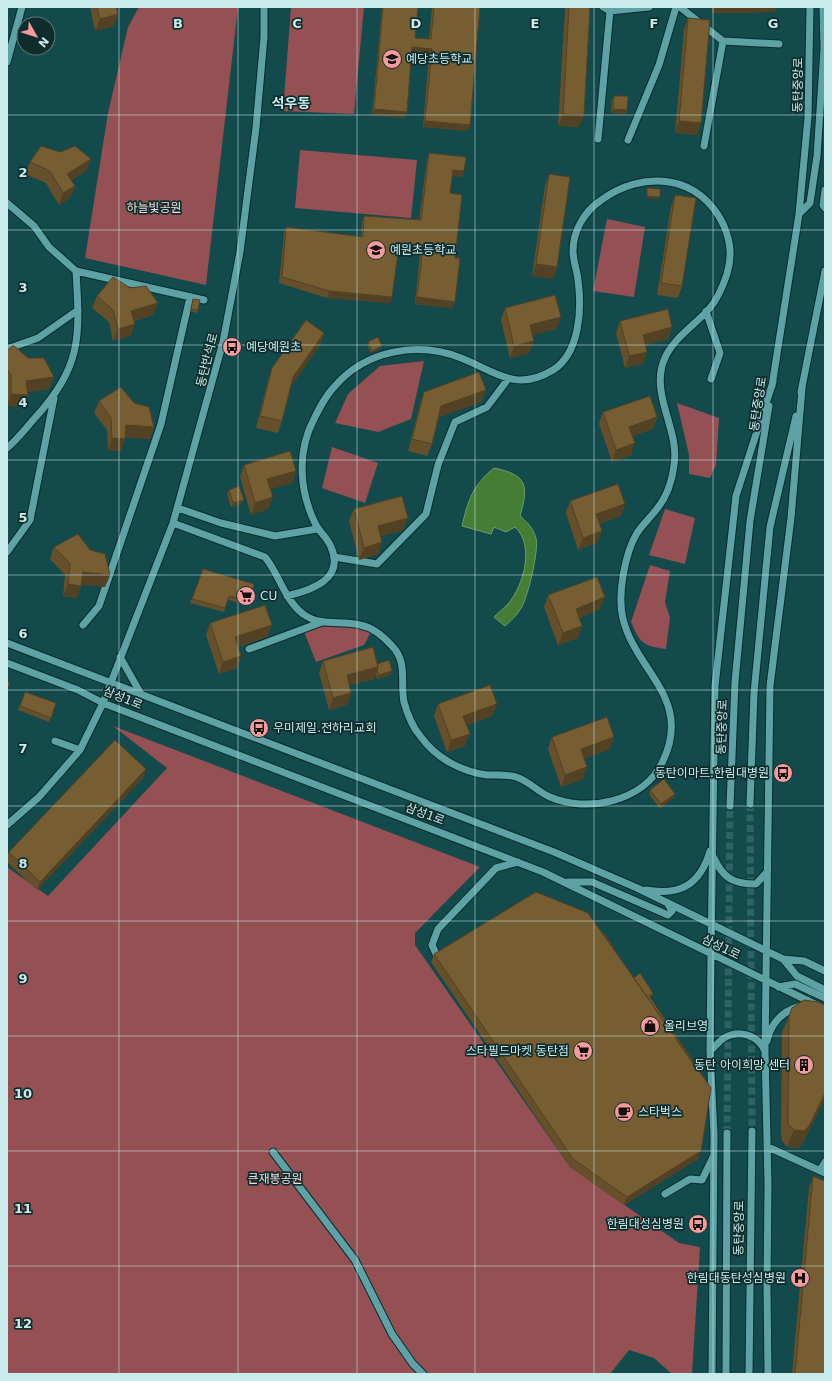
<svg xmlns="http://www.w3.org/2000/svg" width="832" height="1381" viewBox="0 0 832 1381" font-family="'DejaVu Sans','Noto Sans KR',sans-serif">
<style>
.green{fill:#945052}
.water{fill:#457d34;stroke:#6d9e6b}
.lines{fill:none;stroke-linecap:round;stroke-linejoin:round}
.minor-tunnel{stroke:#2e6264;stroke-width:7;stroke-dasharray:7 3.5;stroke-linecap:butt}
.minor-casing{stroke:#072d2f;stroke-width:9}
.minor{stroke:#5ea2a5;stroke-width:7}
.wall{fill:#66502b}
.shaded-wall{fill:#534123}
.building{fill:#775d32;stroke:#534123}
.grid{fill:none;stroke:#caebec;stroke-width:1;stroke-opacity:0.55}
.labels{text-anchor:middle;stroke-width:3.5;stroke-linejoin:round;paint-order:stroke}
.poi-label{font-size:12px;fill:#caebec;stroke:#102d2e;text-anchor:start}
.street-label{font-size:12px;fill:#caebec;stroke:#102d2e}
.park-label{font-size:12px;fill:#f7dcdc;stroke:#102d2e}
.quarter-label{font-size:14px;font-weight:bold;fill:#caebec;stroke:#102d2e}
.grid-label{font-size:13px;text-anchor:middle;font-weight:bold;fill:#caebec;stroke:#102d2e;stroke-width:3.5;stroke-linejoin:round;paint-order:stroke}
</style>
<rect width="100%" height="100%" fill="#134a4c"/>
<path class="green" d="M 139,7 L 238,7 L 206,285 L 85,258 L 108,113 L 128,27 Z
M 291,7 L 364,7 L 354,114 L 283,111 Z
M 300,150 L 417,160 L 411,218 L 295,208 Z
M 607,219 L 645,227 L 634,297 L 593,291 Z
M 424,361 L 411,419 L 378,432 L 335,423 L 348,394 L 380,366 Z
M 677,403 L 719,418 L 716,465 L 710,478 L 689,474 L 689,455 Z
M 332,447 L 378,463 L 365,503 L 322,488 Z
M 665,509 L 695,518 L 685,564 L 649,555 Z
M 650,565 L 670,571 L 665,602 L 670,618 L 666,649 C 643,646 640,643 631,622 Z
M 322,622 L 372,630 L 364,645 L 316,662 L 303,629 Z
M 113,726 L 480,867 L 415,933 L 415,945 L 570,1167 L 679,1243 L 700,1247 L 692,1374 L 672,1374 L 654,1358 L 629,1350 L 610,1374 L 7,1374 L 7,867 L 48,896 L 167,768 Z"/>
<path class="water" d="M 494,468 C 527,475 529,485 520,516 C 527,522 533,528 536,538 C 539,550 529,590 524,602 C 520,612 513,619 505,626 L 494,617 C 499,612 504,608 508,604 C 524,585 535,545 515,527 L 506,532 L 494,527 L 491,534 L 462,526 C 468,500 473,485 494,468 Z"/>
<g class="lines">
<path class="minor-tunnel" d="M 750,804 L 752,1131
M 727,1133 L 730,806"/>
<defs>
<path id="minor" d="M 680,7 L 723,41 L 704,146
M 610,11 L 649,7
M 723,41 L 779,44
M 7,62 L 22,7
M 598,139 L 610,11 L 603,7
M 628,140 L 659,65 L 676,7
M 825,190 L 823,205 L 825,208
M 7,203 L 34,226 L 49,247 L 76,271 C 80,338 82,366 34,419 C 26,428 17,440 7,448
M 799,214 L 810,203 L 817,156 L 824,49 L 823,7
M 76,271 L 204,300
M 706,311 L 720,353 L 711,379
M 7,349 L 38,338 L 78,310
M 772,386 L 799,214 L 808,117 L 810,7
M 801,392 L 825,271
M 178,508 L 221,523 L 275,536 L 317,529
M 173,523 L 265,557 C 279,574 284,599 303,614 C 321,627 340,620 360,625 C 372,627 384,637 392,646 C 408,662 400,682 404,702 C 407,713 413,728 421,737 C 436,758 462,772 487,775 C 497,775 507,774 516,777 C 529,781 538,792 550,797 C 587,813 643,802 662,763 C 694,699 636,672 623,619 C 617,595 625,553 637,533 C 643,524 650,518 656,510 C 667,497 672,482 674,465 C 680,430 650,395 664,360 C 673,338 694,326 709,309 C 717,300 723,286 727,274 C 732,257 731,243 724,226 C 701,174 642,169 600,201 C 584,212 573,231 573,251 C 573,261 577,270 578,280 C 582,309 580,353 553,370 C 515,393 495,371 461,358 C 418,341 366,350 335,386 C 326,395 320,407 314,419 C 297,451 299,490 315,523 C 319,532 327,537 331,547 C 345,579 312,590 287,596
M 7,552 L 30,520 L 54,398
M 334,557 L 377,564 L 426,514 L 438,465 L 455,422 L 487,407 L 508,379
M 83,625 L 99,606 L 161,424 L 190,297
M 7,643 L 554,852 L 637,888 L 783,959 L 804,961 L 825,971
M 249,649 L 322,622
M 120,657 L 141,694
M 7,663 L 78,690 L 103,703 L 543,872 L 825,1009
M 55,741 L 80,750
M 750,804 L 754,693 L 770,527 L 796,416
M 730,806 L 735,682 L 750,521 L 769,406
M 7,825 L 39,797 L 80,750 L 103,703 L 173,523 L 223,342 L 240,252 L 256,128 L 264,37 L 264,7
M 714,858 C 723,878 733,884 756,884 L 767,872
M 568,882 L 592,882 L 668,915 L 672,911 L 668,904
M 646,890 C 680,896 700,885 710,851
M 437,956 L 432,945 L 438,929 L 496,868 L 518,862
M 783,959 L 797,976 L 825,990
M 779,987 L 795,984 L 825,998
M 767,1041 C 771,1023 782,1011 801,1006
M 710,1051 C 715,1047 719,1041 724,1038 C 739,1029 758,1035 765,1051
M 768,1147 L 825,1173
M 273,1152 L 355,1260 L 392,1334 L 413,1364 L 423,1374
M 820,1170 L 825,1162
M 665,1194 L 690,1179 L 702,1180 L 713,1157
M 712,1374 L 714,1134 L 710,1051 L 711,954 L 715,686 L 736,496 L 773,382
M 726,1374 L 727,1133
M 749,1374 L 752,1131
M 768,1374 L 767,1287 L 768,1184 L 765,1051 L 770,686 L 791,518 L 802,389"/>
</defs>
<use href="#minor" class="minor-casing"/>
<use href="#minor" class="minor"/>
</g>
<path class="wall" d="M 90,7 L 116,7 L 114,26 L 95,31 Z
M 382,7 L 418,7 L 415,38 L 429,39 L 432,7 L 480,7 L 470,125 L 467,131 L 423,127 L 429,55 L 412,54 L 404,118 L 372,115 Z
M 566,7 L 590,7 L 579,127 L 558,126 L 565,9 Z
M 712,7 L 776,7 L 775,12 L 712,13 Z
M 688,18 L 697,135 L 675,133 L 684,30 Z
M 614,96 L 627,110 L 626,114 L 611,113 L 612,100 Z
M 429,153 L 464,171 L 462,177 L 452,176 L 450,193 L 452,308 L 415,304 L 420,254 L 398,251 L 392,297 L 390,303 L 327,298 L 279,283 L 284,233 L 286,227 L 361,237 L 362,222 L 364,216 L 419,220 L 427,159 Z
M 91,159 L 86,171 L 71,180 L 75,186 L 70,198 L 59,205 L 46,183 L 25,174 L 30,162 Z
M 549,174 L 557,267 L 553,279 L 532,276 L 545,186 Z
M 675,195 L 682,286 L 678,298 L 657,295 L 671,207 Z
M 97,296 L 153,315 L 134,321 L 131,336 L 113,341 L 109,322 L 92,308 Z
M 193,299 L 198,310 L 197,313 L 190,311 Z
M 505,308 L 556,329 L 532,335 L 529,353 L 510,358 L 501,320 Z
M 620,321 L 672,327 L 668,339 L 645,345 L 643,364 L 625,368 L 616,333 Z
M 324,333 L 320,345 L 291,386 L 282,421 L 278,433 L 256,428 L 268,380 L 272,368 Z
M 368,342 L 381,348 L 371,353 L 367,344 Z
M 7,351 L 49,389 L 28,392 L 28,395 L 24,407 L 7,406 Z
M 486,390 L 481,402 L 439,417 L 432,444 L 427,456 L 408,451 L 420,404 L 424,392 Z
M 99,401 L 154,427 L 150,439 L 125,437 L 121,451 L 108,450 L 107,430 L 94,413 Z
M 603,412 L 657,417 L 653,429 L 633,436 L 631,455 L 612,462 L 599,424 Z
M 244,465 L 296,471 L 292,483 L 270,489 L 268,509 L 251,515 L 240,477 Z
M 229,490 L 242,504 L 231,507 L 227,494 Z
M 570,501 L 625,504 L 621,516 L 599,524 L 597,543 L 578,550 L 566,513 Z
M 354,509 L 403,530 L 381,536 L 378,554 L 359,560 L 349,521 Z
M 54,547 L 110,575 L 105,587 L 81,584 L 77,598 L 63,596 L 65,575 L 50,559 Z
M 203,569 L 250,601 L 248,605 L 228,600 L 224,612 L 190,603 Z
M 548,595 L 600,609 L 579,618 L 582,626 L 578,638 L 558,645 L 544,607 Z
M 210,623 L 267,637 L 238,647 L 241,656 L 237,668 L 219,674 L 206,635 Z
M 323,661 L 377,664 L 391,675 L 377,679 L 376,674 L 374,679 L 349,685 L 351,693 L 347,705 L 329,710 L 319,673 Z
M 25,692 L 56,703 L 49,722 L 18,710 Z
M 438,704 L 497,704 L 492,716 L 467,725 L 465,746 L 447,752 L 434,716 Z
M 552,737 L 610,749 L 584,758 L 583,779 L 561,787 L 548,749 Z
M 144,777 L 37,890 L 7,862 L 7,857 L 9,852 Z
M 650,790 L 675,794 L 673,798 L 660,809 L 649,794 Z
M 602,933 L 614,948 L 614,949 L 634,978 L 653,993 L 653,995 L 650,997 L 697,1067 L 697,1068 L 698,1159 L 624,1205 L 570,1167 L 431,962 L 434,954 Z
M 825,1005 L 825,1098 L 803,1143 L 798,1148 L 787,1147 L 782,1141 L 781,1135 L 782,1032 L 789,1016 Z
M 813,1176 L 825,1374 L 792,1374 L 809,1188 Z"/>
<path class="shaded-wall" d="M 714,7 L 776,7 L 775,12 L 712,13 Z
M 118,14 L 114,26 L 95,31 L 100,19 Z
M 412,47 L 432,49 L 429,55 L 410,54 Z
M 374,109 L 407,112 L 404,118 L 372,115 Z
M 613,109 L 627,110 L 626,114 L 611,113 Z
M 563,114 L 584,115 L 579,127 L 558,126 Z
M 425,121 L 470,125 L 467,131 L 423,127 Z
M 679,121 L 701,123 L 697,135 L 675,133 Z
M 91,159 L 86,171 L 63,186 L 67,174 Z
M 453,170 L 464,171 L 462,177 L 450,176 Z
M 75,186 L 70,198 L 59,205 L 63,193 Z
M 647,196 L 660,197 L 659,199 L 646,198 Z
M 399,245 L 423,248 L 420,254 L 396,251 Z
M 536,264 L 557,267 L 553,279 L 532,276 Z
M 329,291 L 392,297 L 390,303 L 327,298 Z
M 417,297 L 455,302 L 452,308 L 415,304 Z
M 158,303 L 153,315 L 127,323 L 131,311 Z
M 561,317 L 556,329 L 525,337 L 530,325 Z
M 135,324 L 131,336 L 113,341 L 118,329 Z
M 672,327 L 668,339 L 639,347 L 643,335 Z
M 324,333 L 320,345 L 289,389 L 293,377 Z
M 534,341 L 529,353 L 510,358 L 514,346 Z
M 382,346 L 381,348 L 371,353 L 372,351 Z
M 647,352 L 643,364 L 625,368 L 629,356 Z
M 54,377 L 49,389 L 22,393 L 26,381 Z
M 486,390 L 481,402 L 437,418 L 441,406 Z
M 11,394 L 28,395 L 24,407 L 7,406 Z
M 657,417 L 653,429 L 625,439 L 629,427 Z
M 126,425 L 154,427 L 150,439 L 122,437 Z
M 112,438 L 125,439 L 121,451 L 108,450 Z
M 635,443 L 631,455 L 612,462 L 616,450 Z
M 296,471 L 292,483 L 263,491 L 267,479 Z
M 273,497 L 268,509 L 251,515 L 255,503 Z
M 244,500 L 242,504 L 231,507 L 233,503 Z
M 625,504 L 621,516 L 592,526 L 596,514 Z
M 408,518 L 403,530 L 374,538 L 378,526 Z
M 602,531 L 597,543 L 578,550 L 583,538 Z
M 382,542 L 378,554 L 359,560 L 364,548 Z
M 83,572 L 110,575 L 105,587 L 78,584 Z
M 68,584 L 81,586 L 77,598 L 63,596 Z
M 605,597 L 600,609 L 571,621 L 576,609 Z
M 272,625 L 267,637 L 231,649 L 235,637 Z
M 582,626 L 578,638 L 558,645 L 563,633 Z
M 241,656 L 237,668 L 219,674 L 223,662 Z
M 378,667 L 374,679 L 342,687 L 347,675 Z
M 392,671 L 391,675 L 377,679 L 379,675 Z
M 351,693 L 347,705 L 329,710 L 333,698 Z
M 497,704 L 492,716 L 459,728 L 463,716 Z
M 470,734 L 465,746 L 447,752 L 451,740 Z
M 614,737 L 610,749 L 577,761 L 581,749 Z
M 587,767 L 583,779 L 561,787 L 565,775 Z
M 146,769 L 144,777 L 37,890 L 40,882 Z
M 675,794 L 673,798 L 660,809 L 661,804 Z
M 825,1093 L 825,1098 L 803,1143 L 798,1148 L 787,1147 L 794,1130 Z
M 701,1151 L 698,1159 L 624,1205 L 627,1197 Z"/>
<path class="building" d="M 97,7 L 116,7 L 118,14 L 100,19 Z
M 383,7 L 418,7 L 415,38 L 431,39 L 434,7 L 480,7 L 470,125 L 425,121 L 432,49 L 412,47 L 407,112 L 374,109 Z
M 569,7 L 590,7 L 584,115 L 563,114 Z
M 688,18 L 710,20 L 701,123 L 679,121 Z
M 614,96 L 628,96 L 627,110 L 613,109 Z
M 41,146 L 60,152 L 75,146 L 91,159 L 67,174 L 75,186 L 63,193 L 50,171 L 30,162 Z
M 429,153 L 466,157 L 464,171 L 453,170 L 450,193 L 462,195 L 455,258 L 460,258 L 455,302 L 417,297 L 423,248 L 399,245 L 392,297 L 329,291 L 282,277 L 286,227 L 363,237 L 364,216 L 421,220 Z
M 549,174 L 570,177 L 557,267 L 536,264 Z
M 647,188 L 660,189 L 660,197 L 647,196 Z
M 675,195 L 696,198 L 682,286 L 661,283 Z
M 113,277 L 130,288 L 146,286 L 158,303 L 131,311 L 135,324 L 118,329 L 113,310 L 97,296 Z
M 555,295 L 561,317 L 530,325 L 534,341 L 514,346 L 505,308 Z
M 193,299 L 200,300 L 198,310 L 191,309 Z
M 668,309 L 672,327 L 643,335 L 647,352 L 629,356 L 620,321 Z
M 306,320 L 324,333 L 293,377 L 282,421 L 260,416 L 272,368 Z
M 378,337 L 382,346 L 372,351 L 368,342 Z
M 13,345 L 28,358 L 44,358 L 54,377 L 26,381 L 28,395 L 11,394 L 11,374 L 7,370 L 7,351 Z
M 479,372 L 486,390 L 441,406 L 432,444 L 412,439 L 424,392 Z
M 121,387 L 134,403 L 149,407 L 154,427 L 126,425 L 125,439 L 112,438 L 111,418 L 99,401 Z
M 650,396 L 657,417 L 629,427 L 635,443 L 616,450 L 603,412 Z
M 290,451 L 296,471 L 267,479 L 273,497 L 255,503 L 244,465 Z
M 618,484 L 625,504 L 596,514 L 602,531 L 583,538 L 570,501 Z
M 239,486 L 244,500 L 233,503 L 229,490 Z
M 402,496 L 408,518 L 378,526 L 382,542 L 364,548 L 354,509 Z
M 78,534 L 90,550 L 105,554 L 110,575 L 83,572 L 81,586 L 68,584 L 70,563 L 54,547 Z
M 203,569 L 254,584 L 250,601 L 229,596 L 225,608 L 192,599 Z
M 597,577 L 605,597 L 576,609 L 582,626 L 563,633 L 548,595 Z
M 265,605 L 272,625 L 235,637 L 241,656 L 223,662 L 210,623 Z
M 373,647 L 378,667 L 347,675 L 351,693 L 333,698 L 323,661 Z
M 389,660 L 392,671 L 379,675 L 377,670 L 378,667 L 377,664 Z
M 7,682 L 10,683 L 7,689 Z
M 490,685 L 497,704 L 463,716 L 470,734 L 451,740 L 438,704 Z
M 25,692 L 56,703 L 51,718 L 20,706 Z
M 607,717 L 614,737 L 581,749 L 587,767 L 565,775 L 552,737 Z
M 115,740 L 146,769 L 40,882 L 9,852 Z
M 664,779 L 675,794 L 661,804 L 650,790 Z
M 536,892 L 588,913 L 711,1088 L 701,1151 L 627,1197 L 573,1159 L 434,954 Z
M 603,932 L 614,948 L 613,948 L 602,933 Z
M 640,973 L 653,993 L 649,996 L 697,1067 L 696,1068 L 634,978 Z
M 804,1000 L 818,1002 L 825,1005 L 825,1093 L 809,1126 L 804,1131 L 794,1130 L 788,1124 L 788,1118 L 789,1016 L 792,1008 Z
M 813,1176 L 825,1181 L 825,1374 L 795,1374 Z"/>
<path class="grid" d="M 119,7 L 119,1374M 238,7 L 238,1374M 357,7 L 357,1374M 475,7 L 475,1374M 594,7 L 594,1374M 713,7 L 713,1374M 7,115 L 825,115M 7,230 L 825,230M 7,345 L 825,345M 7,460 L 825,460M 7,575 L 825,575M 7,690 L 825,690M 7,806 L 825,806M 7,921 L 825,921M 7,1036 L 825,1036M 7,1151 L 825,1151M 7,1266 L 825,1266"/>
<defs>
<symbol id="school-disc" viewBox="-11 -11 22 22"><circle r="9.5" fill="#f59b9c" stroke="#102d2e"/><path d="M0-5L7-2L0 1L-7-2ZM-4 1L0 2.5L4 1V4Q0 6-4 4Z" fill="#111"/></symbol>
<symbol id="bus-disc" viewBox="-11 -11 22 22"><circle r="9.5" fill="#f59b9c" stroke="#102d2e"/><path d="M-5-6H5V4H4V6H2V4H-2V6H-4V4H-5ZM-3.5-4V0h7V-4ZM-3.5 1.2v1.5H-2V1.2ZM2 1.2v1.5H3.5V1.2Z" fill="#111"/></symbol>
<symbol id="supermarket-disc" viewBox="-11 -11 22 22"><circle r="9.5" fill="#f59b9c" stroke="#102d2e"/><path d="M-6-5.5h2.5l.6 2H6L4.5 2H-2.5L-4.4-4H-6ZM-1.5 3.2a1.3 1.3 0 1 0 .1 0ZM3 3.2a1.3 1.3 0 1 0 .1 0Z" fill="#111"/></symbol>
<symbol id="shop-disc" viewBox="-11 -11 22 22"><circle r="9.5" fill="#f59b9c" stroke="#102d2e"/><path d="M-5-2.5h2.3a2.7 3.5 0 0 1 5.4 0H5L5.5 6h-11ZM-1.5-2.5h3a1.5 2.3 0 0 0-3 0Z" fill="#111"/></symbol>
<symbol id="building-disc" viewBox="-11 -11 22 22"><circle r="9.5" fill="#f59b9c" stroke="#102d2e"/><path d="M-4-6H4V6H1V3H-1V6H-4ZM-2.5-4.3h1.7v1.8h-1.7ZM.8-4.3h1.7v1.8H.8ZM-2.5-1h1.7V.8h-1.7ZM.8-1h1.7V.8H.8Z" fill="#111"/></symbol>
<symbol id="cafe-disc" viewBox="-11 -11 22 22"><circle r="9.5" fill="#f59b9c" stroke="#102d2e"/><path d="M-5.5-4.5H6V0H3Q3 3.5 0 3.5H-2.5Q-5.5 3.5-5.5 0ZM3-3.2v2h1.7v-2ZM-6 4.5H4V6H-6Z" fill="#111"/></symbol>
<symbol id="hospital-disc" viewBox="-11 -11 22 22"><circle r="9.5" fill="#f59b9c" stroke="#102d2e"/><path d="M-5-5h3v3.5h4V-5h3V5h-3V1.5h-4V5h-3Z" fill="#111"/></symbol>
</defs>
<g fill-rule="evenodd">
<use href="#school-disc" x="381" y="48" width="22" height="22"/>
<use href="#school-disc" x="365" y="239" width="22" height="22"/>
<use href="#bus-disc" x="221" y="336" width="22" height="22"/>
<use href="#supermarket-disc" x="235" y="585" width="22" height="22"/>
<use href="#bus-disc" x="248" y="717" width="22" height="22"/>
<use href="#bus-disc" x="772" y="762" width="22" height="22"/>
<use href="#shop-disc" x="639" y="1015" width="22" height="22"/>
<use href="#supermarket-disc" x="572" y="1040" width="22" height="22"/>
<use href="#building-disc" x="793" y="1054" width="22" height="22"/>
<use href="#cafe-disc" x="613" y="1101" width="22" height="22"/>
<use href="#bus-disc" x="687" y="1213" width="22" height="22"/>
<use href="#hospital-disc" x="789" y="1267" width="22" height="22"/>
</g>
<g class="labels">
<g class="poi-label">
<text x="406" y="63">예당초등학교</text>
<text x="390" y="254">예원초등학교</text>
<text x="246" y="351">예당예원초</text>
<text x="260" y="600">CU</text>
<text x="273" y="732">우미제일.전하리교회</text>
<text x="769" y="777" text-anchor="end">동탄이마트.한림대병원</text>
<text x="664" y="1030">올리브영</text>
<text x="569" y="1055" text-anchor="end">스타필드마켓 동탄점</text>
<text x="790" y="1069" text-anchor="end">동탄 아이희망 센터</text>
<text x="638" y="1116">스타벅스</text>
<text x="684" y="1228" text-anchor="end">한림대성심병원</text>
<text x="786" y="1282" text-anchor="end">한림대동탄성심병원</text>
</g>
<g class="street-label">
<text transform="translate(798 85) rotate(-89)" y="4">동탄중앙로</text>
<text transform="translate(207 360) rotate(-76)" y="4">동탄반석로</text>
<text transform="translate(758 404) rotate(-81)" y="4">동탄중앙로</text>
<text transform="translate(123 698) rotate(22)" y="4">삼성1로</text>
<text transform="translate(722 727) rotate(-88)" y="4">동탄중앙로</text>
<text transform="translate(425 814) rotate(21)" y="4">삼성1로</text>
<text transform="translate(721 947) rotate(26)" y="4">삼성1로</text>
<text transform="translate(739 1228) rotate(-89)" y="4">동탄중앙로</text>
</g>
<g class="park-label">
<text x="154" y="212">하늘빛공원</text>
<text x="275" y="1183">큰재봉공원</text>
</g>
<g class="quarter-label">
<text x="291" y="108">석우동</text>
</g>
</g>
<g class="grid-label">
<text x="178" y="28">B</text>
<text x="297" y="28">C</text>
<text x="416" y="28">D</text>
<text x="535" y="28">E</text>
<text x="654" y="28">F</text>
<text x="773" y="28">G</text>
<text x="23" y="177">2</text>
<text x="23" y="292">3</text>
<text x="23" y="407">4</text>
<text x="23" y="522">5</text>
<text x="23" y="638">6</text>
<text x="23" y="753">7</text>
<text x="23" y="868">8</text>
<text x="23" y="983">9</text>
<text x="23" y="1098">10</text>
<text x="23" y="1213">11</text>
<text x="23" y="1328">12</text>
</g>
<rect width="832" height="1381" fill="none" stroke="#caebec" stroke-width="16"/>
<g transform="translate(36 36) rotate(129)"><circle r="19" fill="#102d2e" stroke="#5a797a"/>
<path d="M0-3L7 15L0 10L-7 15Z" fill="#f59b9c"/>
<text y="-6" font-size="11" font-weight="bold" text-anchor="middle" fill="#caebec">N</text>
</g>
</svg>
